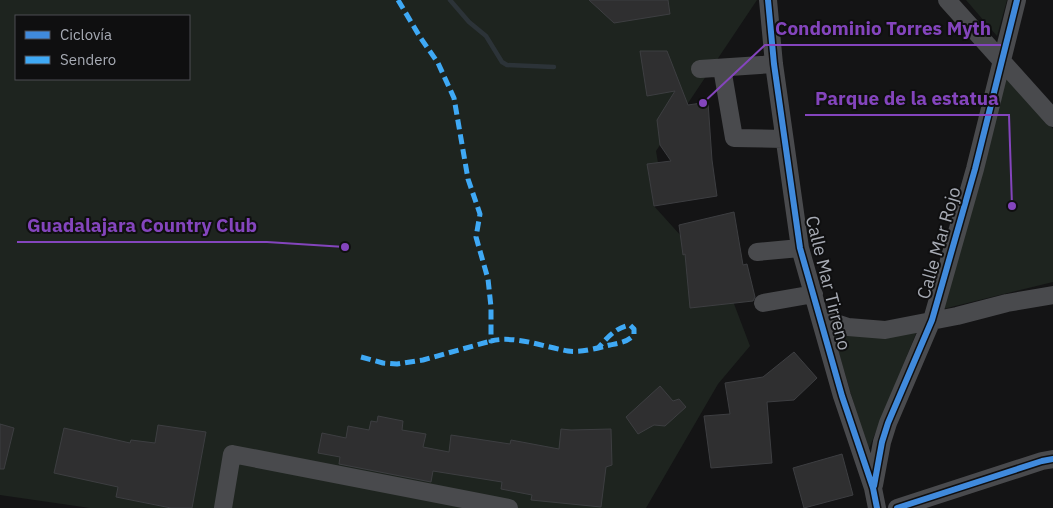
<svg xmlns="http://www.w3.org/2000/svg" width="1053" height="508" viewBox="0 0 1053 508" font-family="'IBM Plex Sans',sans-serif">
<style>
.green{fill:#1e241f;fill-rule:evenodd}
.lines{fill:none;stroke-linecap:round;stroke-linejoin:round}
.stream{stroke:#2c3338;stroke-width:4.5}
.building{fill:#2f2f30;stroke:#3d3e41}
.minor{stroke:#494a4d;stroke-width:18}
.quiet{stroke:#3fa9f5;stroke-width:5;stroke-dasharray:10 5;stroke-linecap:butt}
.cycleway-casing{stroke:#0f0f10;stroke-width:9}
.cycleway{stroke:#408adc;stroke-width:6}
.labels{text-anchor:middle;stroke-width:4;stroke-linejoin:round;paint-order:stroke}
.street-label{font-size:18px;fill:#a7abb4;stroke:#0f0f10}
.leader{fill:none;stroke:#8445bd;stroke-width:2}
.callout-dot{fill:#8445bd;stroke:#0f0f10;stroke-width:2}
.callout-label{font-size:19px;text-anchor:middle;font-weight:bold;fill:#8445bd;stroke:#0f0f10;stroke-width:4;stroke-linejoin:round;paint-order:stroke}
</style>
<rect width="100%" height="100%" fill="#141415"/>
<path class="green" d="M 0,0 L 757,0 L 656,151 L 659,169 L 648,171 L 654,206 L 728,288 L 750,346 L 718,384 L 646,508 L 90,508 L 0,495 ZM 16,16 L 189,16 L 189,79 L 16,79 Z
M 966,0 L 1007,0 L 997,36 Z
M 1007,76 L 1053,129 L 1053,282 L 943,309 Z
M 832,330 L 917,331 L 868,451 Z"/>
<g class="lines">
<path class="stream" d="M 450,0 L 469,22 L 486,36 L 502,62 L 507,65 L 554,67"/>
</g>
<path class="building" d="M 589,0 L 668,0 L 670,14 L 614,23 Z
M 640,51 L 667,51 L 688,105 L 708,102 L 712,160 L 717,196 L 654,206 L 647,164 L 671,161 L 660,145 L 657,120 L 675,91 L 647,96 Z
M 734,212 L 743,265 L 747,264 L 755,297 L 753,301 L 690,308 L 685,254 L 683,255 L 679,225 Z
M 794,352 L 817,378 L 794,400 L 767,402 L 772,463 L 711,468 L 704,416 L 730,414 L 725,383 L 763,377 Z
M 660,386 L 673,401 L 679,399 L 686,407 L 665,426 L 654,425 L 638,434 L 626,417 Z
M 378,416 L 403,421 L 402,430 L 426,434 L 423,447 L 449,452 L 451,435 L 510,444 L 511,440 L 559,449 L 561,429 L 571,430 L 611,429 L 612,465 L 606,467 L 601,507 L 531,500 L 532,495 L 501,489 L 502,482 L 433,471 L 431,482 L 339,464 L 340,457 L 318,453 L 322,433 L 346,438 L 348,426 L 369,430 L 371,421 L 377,422 Z
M 0,424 L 14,428 L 4,469 L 0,469 Z
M 158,425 L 206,432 L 192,508 L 171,508 L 116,497 L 118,487 L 54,473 L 64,428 L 130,443 L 131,440 L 155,443 Z
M 842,454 L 853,495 L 804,508 L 793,468 Z"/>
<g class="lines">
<path class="minor" d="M 768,0 L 774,64 L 800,248 L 842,396 L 873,488 L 877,508
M 947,0 L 1053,118
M 722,68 L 734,138 L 784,139
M 700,69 L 774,64
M 757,252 L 800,248
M 763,303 L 814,294
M 821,318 L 848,327 L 885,330 L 957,316 L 1007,303 L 1053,295
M 874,485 L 882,442 L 888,423 L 932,320 L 975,169 L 1017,0
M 223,508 L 232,454 L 509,508
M 897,508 L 1042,461 L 1053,459"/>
<path class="quiet" d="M 398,0 L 420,37 L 438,63 L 454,98 L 468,179 L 480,214 L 476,237 L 488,279 L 491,307 L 491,341 C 515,335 544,347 568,351 C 581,353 597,348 610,345 C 620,343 627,342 634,335 L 634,329 L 630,325 C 615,328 608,337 598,348
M 361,357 L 383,363 L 397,364 L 423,360 L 491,341"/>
<defs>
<path id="cycleway" d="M 768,0 L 774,64 L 800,248 L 842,396 L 873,488 L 877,508
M 874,486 L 882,442 L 888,423 L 932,320 L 975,169 L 1017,0
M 897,508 L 1042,461 L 1053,459"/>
</defs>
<use href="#cycleway" class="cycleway-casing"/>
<use href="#cycleway" class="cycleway"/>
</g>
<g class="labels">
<g class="street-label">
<text transform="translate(939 243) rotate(-74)" y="6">Calle Mar Rojo</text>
<text transform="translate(828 283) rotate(76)" y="6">Calle Mar Tirreno</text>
</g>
</g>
<path class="leader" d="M703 103L765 45H1001M1012 206L1009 115H805M345 247L267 242H17"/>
<g class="callout-dot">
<circle cx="703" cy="103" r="5"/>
<circle cx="1012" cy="206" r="5"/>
<circle cx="345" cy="247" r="5"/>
</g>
<g class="callout-label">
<text x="883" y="35">Condominio Torres Myth</text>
<text x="907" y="105">Parque de la estatua</text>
<text x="142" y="232">Guadalajara Country Club</text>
</g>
<rect x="15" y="15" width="175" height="65" fill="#0f0f10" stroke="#4c4d52"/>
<rect x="25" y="31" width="25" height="8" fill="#408adc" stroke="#4c4d52"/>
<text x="60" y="40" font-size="15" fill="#a7abb4">Ciclovía</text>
<rect x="25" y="56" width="25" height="8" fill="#3fa9f5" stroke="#4c4d52"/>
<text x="60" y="65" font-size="15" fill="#a7abb4">Sendero</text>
</svg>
